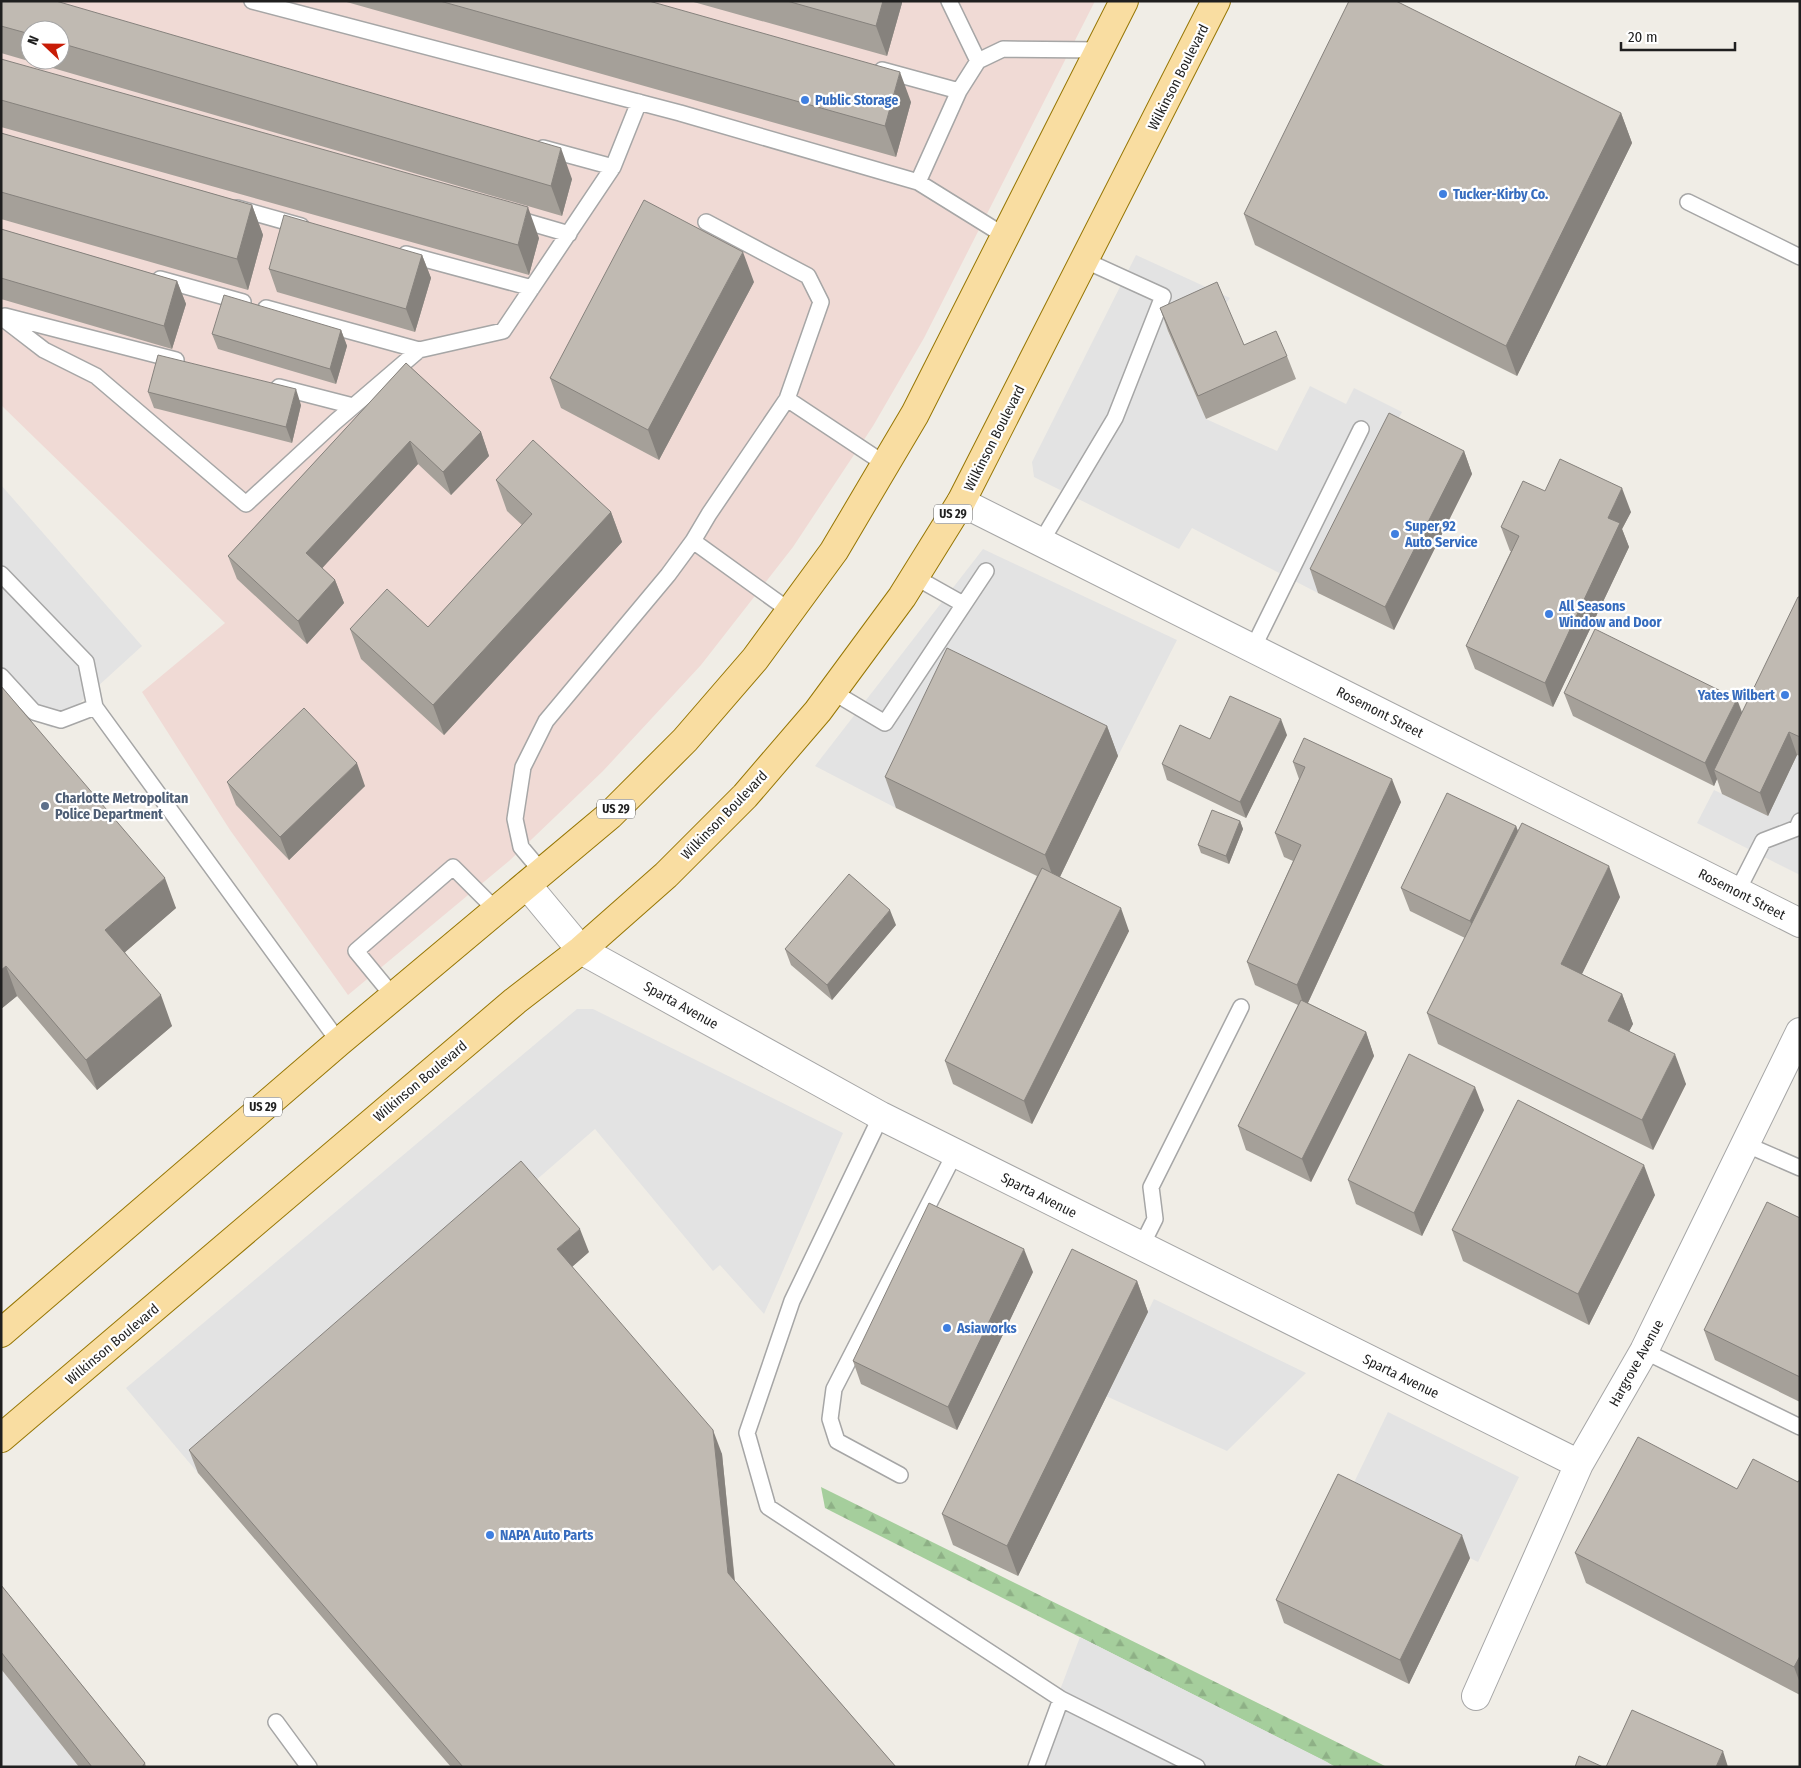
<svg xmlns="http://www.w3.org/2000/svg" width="1801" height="1768" viewBox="0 0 1801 1768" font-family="'Fira Sans Condensed',sans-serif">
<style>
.commercial{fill:#f0dad5;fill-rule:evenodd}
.forest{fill:url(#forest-firs)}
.parking{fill:#e3e3e3}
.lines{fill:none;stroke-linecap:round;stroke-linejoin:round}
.lane-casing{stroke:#a6a6a6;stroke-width:18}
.street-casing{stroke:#a6a6a6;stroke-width:30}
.primary-casing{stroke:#967604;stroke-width:30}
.lane{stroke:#fff;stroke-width:15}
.street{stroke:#fff;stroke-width:28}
.primary{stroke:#f9dda1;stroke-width:28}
.wall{fill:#a5a099;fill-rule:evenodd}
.shaded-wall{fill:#86827d}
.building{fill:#c0bab2;stroke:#86827d}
.shop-dot{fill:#3f7fe0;stroke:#fff;stroke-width:2}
.service-dot{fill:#5c6f8a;stroke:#fff;stroke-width:2}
.labels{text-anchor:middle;stroke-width:4.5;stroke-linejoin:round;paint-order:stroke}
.shield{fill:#fff;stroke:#626262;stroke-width:1}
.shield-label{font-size:12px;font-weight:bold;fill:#1f1f1f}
.street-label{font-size:14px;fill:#1f1f1f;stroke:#fff}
.shop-label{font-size:14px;font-weight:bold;fill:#366cbe;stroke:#fff;text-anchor:start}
.service-label{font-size:14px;font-weight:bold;fill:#4e5e75;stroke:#fff;text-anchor:start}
</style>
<defs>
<pattern id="forest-firs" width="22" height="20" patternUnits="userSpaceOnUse" patternTransform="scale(1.25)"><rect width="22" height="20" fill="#a5ce9c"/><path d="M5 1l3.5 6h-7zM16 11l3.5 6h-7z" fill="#8eb086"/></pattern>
</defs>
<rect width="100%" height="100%" fill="#f0ede6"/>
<path class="commercial" d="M 1,1 L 1095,1 L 924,338 L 873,426 L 793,547 L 701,665 L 603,771 L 509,861 L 348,995 L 230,830 L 142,692 L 225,623 L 1,405 ZM 30,30 L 60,30 L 60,60 L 30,60 Z"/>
<path class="forest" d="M 821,1487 L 1387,1767 L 1336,1767 L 825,1508 Z"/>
<path class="parking" d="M 1136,255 L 1230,298 L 1225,305 L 1168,332 L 1206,419 L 1277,451 L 1310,386 L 1346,404 L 1354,388 L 1402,412 L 1391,432 L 1318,593 L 1192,528 L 1179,549 L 1034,477 L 1032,462 Z
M 1,485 L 142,646 L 52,728 L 32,719 L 1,689 Z
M 983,549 L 1177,640 L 1118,756 L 958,679 L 896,808 L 815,766 Z
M 1797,755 L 1800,756 L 1800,875 L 1697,823 L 1714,790 L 1768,816 Z
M 577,1009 L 593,1009 L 843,1133 L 764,1314 L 720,1265 L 713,1271 L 595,1129 L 198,1473 L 126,1388 Z
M 1154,1299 L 1306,1373 L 1227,1451 L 1106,1396 Z
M 1388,1412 L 1519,1477 L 1478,1562 L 1347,1497 Z
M 1080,1637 L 1327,1762 L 1334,1767 L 1031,1767 Z
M 1,1669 L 79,1767 L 1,1767 Z"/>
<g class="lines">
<defs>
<path id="lane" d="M 252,1 L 680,113 L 918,182 L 1005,236
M 949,1 L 978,61
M 882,70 L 959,91
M 543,148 L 613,167
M 918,182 L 959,91 L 978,61 L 1003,49 L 1100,50
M 1688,202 L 1800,257
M 237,208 L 301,226
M 514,218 L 569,234
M 406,254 L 532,288
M 160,279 L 243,302
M 266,308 L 419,350
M 5,316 L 176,360
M 1,317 L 44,350 L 96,376 L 246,504 L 335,422 L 419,350 L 503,331 L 613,167 L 639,102
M 279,387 L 353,406
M 787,399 L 885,464
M 693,541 L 709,514 L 787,399 L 821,302 L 808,276 L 706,222
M 1041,542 L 1115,418 L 1163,296 L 1084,260
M 1,574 L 86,662 L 95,707 L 61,720 L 34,712 L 1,676
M 915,577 L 963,604
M 1253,648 L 1361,429
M 833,692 L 885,723 L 986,571
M 95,707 L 339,1042
M 542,872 L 521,847 L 515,819 L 523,767 L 546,721 L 668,575 L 693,541 L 790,611
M 1737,892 L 1763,841 L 1797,828 L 1800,821
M 393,996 L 356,951 L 453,867 L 497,911
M 881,1116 L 792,1301 L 747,1433 L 768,1507 L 1061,1699 L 1197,1767
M 1745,1144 L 1800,1168
M 1141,1247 L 1155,1219 L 1151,1187 L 1241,1007
M 1644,1351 L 1800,1427
M 900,1475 L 837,1441 L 830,1419 L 834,1389 L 955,1153
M 276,1722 L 309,1767
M 1036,1767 L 1061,1699"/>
<path id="street" d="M 961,502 L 1800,923
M 527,885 L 581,950 L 881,1116 L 1579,1464
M 1476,1696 L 1579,1464 L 1644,1351 L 1800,1032"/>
<path id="primary" d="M 1,1333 L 339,1042 L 610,815 L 685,740 L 755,659 L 834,551 L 915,414 L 1124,1
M 1,1438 L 515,1001 L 581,950 L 666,875 L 745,796 L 818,711 L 902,597 L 961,502 L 1216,1"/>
</defs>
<use href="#lane" class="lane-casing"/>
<use href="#street" class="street-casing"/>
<use href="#primary" class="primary-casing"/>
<use href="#lane" class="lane"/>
<use href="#street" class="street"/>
<use href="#primary" class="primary"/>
</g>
<path class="wall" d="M 1,1 L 572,179 L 562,216 L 1,53 ZM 30,30 L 60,30 L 60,60 L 30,60 Z
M 343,1 L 649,1 L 911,102 L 896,157 Z
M 690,1 L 902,1 L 902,3 L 887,56 Z
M 1,59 L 539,238 L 529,275 L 1,127 Z
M 1621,113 L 1632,143 L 1517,376 L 1255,245 L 1244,214 Z
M 1,133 L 252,205 L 263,235 L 248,290 L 1,219 Z
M 1,229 L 177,281 L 186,304 L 172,349 L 1,299 Z
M 422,255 L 431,278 L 415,332 L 277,292 L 269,269 Z
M 754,282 L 659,460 L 561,408 L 550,378 Z
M 1160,308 L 1244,345 L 1287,356 L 1296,379 L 1206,419 L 1168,331 Z
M 341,330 L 347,346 L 336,384 L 218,349 L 212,334 Z
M 406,363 L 481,432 L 489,456 L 451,495 L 418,464 L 322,568 L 335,580 L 344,603 L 307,644 L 237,579 L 228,556 Z
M 148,392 L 301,405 L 292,443 L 154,408 Z
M 1464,451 L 1472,474 L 1394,630 L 1318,593 L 1310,569 Z
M 496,480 L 611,512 L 622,542 L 444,735 L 361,659 L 350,629 L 428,627 L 522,525 L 507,511 Z
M 1545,491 L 1631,512 L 1622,529 L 1629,547 L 1553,707 L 1475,669 L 1466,646 L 1511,551 L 1510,551 L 1501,527 Z
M 1800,597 L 1800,756 L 1797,755 L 1768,816 L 1722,794 L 1717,779 L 1714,786 L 1573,716 L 1564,693 L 1742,713 Z
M 1,686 L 176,908 L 125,952 L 172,1026 L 97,1090 L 17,996 L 1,1009 Z
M 1107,726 L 1118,756 L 1060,877 L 1129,931 L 1032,1124 L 953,1084 L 945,1061 L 1037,876 L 896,808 L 885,777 Z
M 1287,735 L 1246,818 L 1167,780 L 1162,764 L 1210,739 Z
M 1293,762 L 1401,802 L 1308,1003 L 1366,1032 L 1374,1056 L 1311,1182 L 1246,1150 L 1238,1126 L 1298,1005 L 1255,985 L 1247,962 L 1293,861 L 1284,857 L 1275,833 L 1299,779 Z
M 227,782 L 365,786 L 289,860 L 236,805 Z
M 1240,821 L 1243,829 L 1229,864 L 1201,853 L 1198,845 Z
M 1516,826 L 1518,831 L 1620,897 L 1582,974 L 1622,994 L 1633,1024 L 1629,1031 L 1686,1084 L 1653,1150 L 1438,1044 L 1427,1013 L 1465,938 L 1410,911 L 1401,888 Z
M 896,925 L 832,1000 L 791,965 L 785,949 Z
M 1484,1110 L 1422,1236 L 1356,1204 L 1348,1180 Z
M 1655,1195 L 1589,1325 L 1463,1261 L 1452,1230 Z
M 1800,1218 L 1800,1402 L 1715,1360 L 1704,1330 Z
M 589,1252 L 572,1267 L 722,1454 L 735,1581 L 896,1767 L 451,1767 L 198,1473 L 189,1450 Z
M 1033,1272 L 957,1430 L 861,1384 L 853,1361 Z
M 1137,1281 L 1148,1312 L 1018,1576 L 953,1545 L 942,1514 Z
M 1800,1479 L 1800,1695 L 1586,1583 L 1575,1553 L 1798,1482 Z
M 1470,1558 L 1409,1684 L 1284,1623 L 1276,1600 Z
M 1,1585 L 145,1763 L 146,1767 L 79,1767 L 1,1669 Z"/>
<path class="shaded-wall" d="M 883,1 L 902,1 L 902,3 L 887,56 L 876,26 Z
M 900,72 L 911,102 L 896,157 L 885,126 Z
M 1621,113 L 1632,143 L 1517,376 L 1506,346 Z
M 561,148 L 572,179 L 562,216 L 551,186 Z
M 252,205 L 263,235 L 248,290 L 237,259 Z
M 528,207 L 539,238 L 529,275 L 518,245 Z
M 743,252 L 754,282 L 659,460 L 648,430 Z
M 422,255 L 431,278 L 415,332 L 406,309 Z
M 177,281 L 186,304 L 172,349 L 164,326 Z
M 341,330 L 347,346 L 336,384 L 330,369 Z
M 296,389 L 301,405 L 292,443 L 286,427 Z
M 481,432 L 489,456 L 451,495 L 443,472 Z
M 410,441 L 418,464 L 315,576 L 306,553 Z
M 1464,451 L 1472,474 L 1394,630 L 1385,607 Z
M 1622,488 L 1631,512 L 1622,529 L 1629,547 L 1553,707 L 1545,683 L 1608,518 Z
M 611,512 L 622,542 L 444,735 L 433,705 Z
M 335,580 L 344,603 L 307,644 L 298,621 Z
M 1737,699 L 1746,723 L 1714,770 L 1717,779 L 1714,786 L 1705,763 Z
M 1281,719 L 1287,735 L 1246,818 L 1240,802 Z
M 1107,726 L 1118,756 L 1056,885 L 1045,855 Z
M 1789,732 L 1797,755 L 1768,816 L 1760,793 Z
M 357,763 L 365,786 L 289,860 L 280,837 Z
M 1392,779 L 1401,802 L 1305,1009 L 1297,985 Z
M 1240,821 L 1243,829 L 1229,864 L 1226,856 Z
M 1516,826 L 1524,849 L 1479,944 L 1470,921 Z
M 1609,866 L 1620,897 L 1572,994 L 1561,964 Z
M 165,878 L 176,908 L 116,960 L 105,930 Z
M 1121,908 L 1129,931 L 1032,1124 L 1024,1101 Z
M 890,910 L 896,925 L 832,1000 L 827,985 Z
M 6,966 L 17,996 L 1,1009 L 1,970 Z
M 1622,994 L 1633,1024 L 1619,1051 L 1608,1021 Z
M 161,995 L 172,1026 L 97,1090 L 86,1060 Z
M 1366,1032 L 1374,1056 L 1311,1182 L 1302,1159 Z
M 1675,1054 L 1686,1084 L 1653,1150 L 1642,1120 Z
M 1475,1087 L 1484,1110 L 1422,1236 L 1414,1213 Z
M 1644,1165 L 1655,1195 L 1589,1325 L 1578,1294 Z
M 580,1229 L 589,1252 L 566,1272 L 557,1249 Z
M 1024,1249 L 1033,1272 L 957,1430 L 948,1407 Z
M 1137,1281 L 1148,1312 L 1018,1576 L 1007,1546 Z
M 713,1430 L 722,1454 L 736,1596 L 728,1573 Z
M 1462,1535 L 1470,1558 L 1409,1684 L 1400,1660 Z
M 1800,1656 L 1800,1683 L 1794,1667 Z
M 1723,1751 L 1728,1767 L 1716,1767 Z"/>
<path class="building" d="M 1,1 L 56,1 L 561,148 L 551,186 L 60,43 L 60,30 L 30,30 L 30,34 L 1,26 Z
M 440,1 L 649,1 L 900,72 L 885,126 Z
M 787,1 L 883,1 L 876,26 Z
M 1349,1 L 1396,1 L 1621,113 L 1506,346 L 1244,214 Z
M 1,59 L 528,207 L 518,245 L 1,100 Z
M 1,133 L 252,205 L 237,259 L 1,192 Z
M 644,200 L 743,252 L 648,430 L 550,378 Z
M 284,215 L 422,255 L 406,309 L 269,269 Z
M 1,229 L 177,281 L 164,326 L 1,278 Z
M 1217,282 L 1244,345 L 1276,331 L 1287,356 L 1198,396 L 1160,308 Z
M 224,295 L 341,330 L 330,369 L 212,334 Z
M 158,355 L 296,389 L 286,427 L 148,392 Z
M 406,363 L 481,432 L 443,472 L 410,441 L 306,553 L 335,580 L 298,621 L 228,556 Z
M 1389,413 L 1464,451 L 1385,607 L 1310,569 Z
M 533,440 L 611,512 L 433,705 L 350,629 L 387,589 L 428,627 L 532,514 L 496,480 Z
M 1560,459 L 1622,488 L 1608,518 L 1620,523 L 1545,683 L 1466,646 L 1519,536 L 1501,527 L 1523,481 L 1545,491 Z
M 1798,597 L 1800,597 L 1800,737 L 1789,732 L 1760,793 L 1714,770 Z
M 1595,629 L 1737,699 L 1705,763 L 1564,693 Z
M 947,648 L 1107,726 L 1045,855 L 885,777 Z
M 1,686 L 165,878 L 105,930 L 161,995 L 86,1060 L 6,966 L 1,970 Z
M 1230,696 L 1281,719 L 1240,802 L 1162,764 L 1180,725 L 1210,739 Z
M 304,708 L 357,763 L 280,837 L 227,782 Z
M 1304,738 L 1392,779 L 1297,985 L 1247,962 L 1301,845 L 1275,833 L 1305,767 L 1293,762 Z
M 1447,793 L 1516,826 L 1470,921 L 1401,888 Z
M 1212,810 L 1240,821 L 1226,856 L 1198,845 Z
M 1522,823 L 1609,866 L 1561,964 L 1622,994 L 1608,1021 L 1675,1054 L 1642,1120 L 1427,1013 Z
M 1042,868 L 1121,908 L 1024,1101 L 945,1061 Z
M 849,874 L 890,910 L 827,985 L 785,949 Z
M 1301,1000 L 1366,1032 L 1302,1159 L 1238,1126 Z
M 1409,1054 L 1475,1087 L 1414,1213 L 1348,1180 Z
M 1518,1100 L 1644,1165 L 1578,1294 L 1452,1230 Z
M 521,1161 L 580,1229 L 557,1249 L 713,1430 L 728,1573 L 896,1767 L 463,1767 L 189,1450 Z
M 1767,1202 L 1800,1218 L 1800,1377 L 1704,1330 Z
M 929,1203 L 1024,1249 L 948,1407 L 853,1361 Z
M 1072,1249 L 1137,1281 L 1007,1546 L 942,1514 Z
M 1638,1437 L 1737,1489 L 1753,1459 L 1798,1482 L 1800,1479 L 1800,1656 L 1794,1667 L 1575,1553 Z
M 1338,1474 L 1462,1535 L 1400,1660 L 1276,1600 Z
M 1,1585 L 145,1763 L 142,1767 L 92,1767 L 1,1652 Z
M 1632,1710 L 1723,1751 L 1716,1767 L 1606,1767 Z
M 1579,1756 L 1603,1767 L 1575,1767 Z"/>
<g class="shop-dot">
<circle cx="805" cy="100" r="5"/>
<circle cx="1443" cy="194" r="5"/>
<circle cx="1395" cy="534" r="5"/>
<circle cx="1549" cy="614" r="5"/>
<circle cx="1785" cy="695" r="5"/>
<circle cx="947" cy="1328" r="5"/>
<circle cx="490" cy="1535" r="5"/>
</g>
<circle class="service-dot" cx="45" cy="806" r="5"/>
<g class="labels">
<g class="shield">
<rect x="934" y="504.5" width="38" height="19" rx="4"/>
<rect x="597" y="799.5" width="38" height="19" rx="4"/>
<rect x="244" y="1097.5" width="38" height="19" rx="4"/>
</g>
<g class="shield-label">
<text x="953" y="518">US 29</text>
<text x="616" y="813">US 29</text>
<text x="263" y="1111">US 29</text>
</g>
<g class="street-label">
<text transform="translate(1178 77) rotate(-63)" y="5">Wilkinson Boulevard</text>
<text transform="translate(994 438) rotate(-63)" y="5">Wilkinson Boulevard</text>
<text transform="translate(1380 712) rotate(27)" y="5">Rosemont Street</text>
<text transform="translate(724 815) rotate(-46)" y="5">Wilkinson Boulevard</text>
<text transform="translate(1742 894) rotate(27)" y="5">Rosemont Street</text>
<text transform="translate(681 1005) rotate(29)" y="5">Sparta Avenue</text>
<text transform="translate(420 1081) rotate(-40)" y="5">Wilkinson Boulevard</text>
<text transform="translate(1039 1195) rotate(27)" y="5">Sparta Avenue</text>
<text transform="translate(112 1344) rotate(-40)" y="5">Wilkinson Boulevard</text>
<text transform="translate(1636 1363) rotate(-61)" y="5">Hargrove Avenue</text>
<text transform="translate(1401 1376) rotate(26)" y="5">Sparta Avenue</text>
</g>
<g class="shop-label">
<text x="815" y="105">Public Storage</text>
<text x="1453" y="199">Tucker-Kirby Co.</text>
<text x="1405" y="531">Super 92<tspan x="1405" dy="16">Auto Service</tspan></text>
<text x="1559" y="611">All Seasons<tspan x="1559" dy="16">Window and Door</tspan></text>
<text x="1775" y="700" text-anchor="end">Yates Wilbert</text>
<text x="957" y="1333">Asiaworks</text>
<text x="500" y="1540">NAPA Auto Parts</text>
</g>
<g class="service-label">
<text x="55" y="803">Charlotte Metropolitan<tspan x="55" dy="16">Police Department</tspan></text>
</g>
</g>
<rect width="1801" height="1768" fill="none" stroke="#1f1f1f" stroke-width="5"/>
<g transform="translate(45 45) rotate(292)"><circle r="24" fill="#ffffff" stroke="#a5a5a5"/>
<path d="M0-4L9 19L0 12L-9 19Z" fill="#c81c06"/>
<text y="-8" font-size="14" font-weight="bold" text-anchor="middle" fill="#1f1f1f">N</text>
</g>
<path d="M1621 42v8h114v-8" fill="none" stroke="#1f1f1f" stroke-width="2.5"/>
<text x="1628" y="42" font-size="15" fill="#1f1f1f" stroke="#ffffff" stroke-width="4" paint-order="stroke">20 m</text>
</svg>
